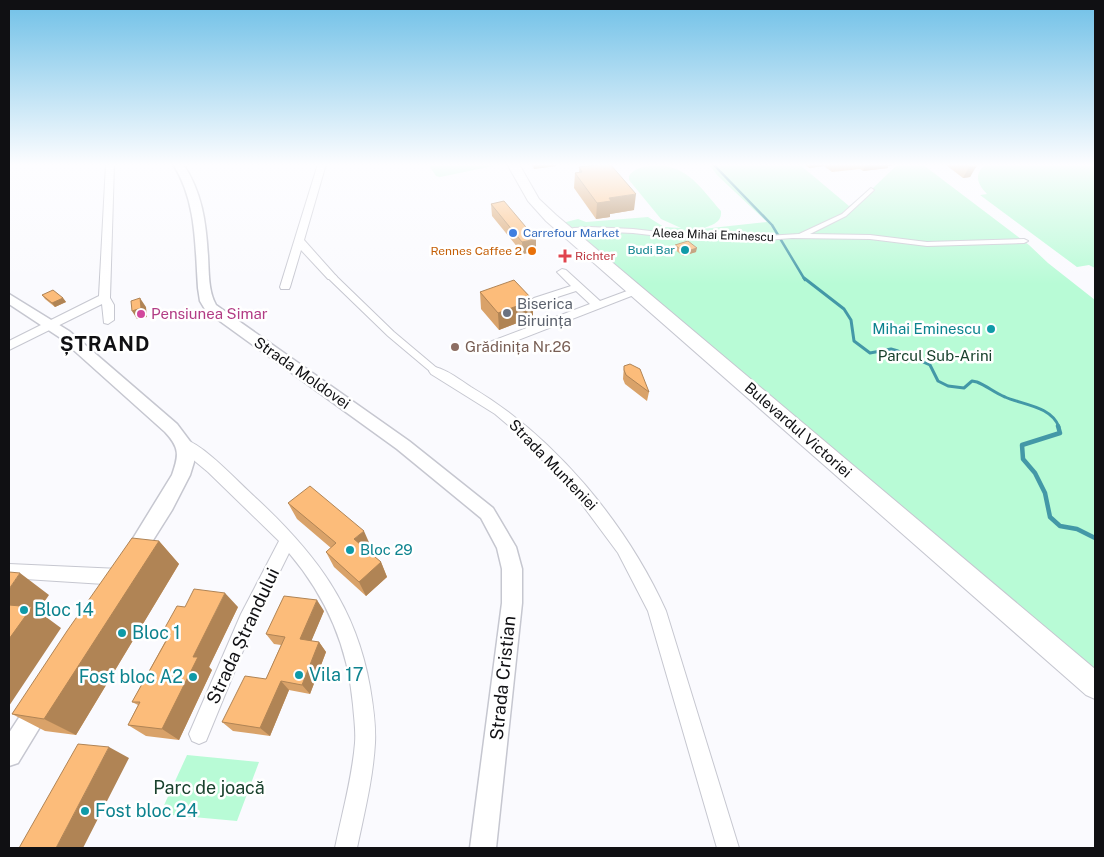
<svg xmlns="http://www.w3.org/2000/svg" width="1104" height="857" viewBox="0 0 1104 857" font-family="'Public Sans',sans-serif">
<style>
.green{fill:#b8fbd6}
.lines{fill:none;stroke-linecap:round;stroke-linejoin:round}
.stream-far2{stroke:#4398a7;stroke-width:2.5}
.stream-far1{stroke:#4398a7;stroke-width:3}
.stream{stroke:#4398a7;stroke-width:4.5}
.pedestrian-casing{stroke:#c6c7d0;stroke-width:2}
.minor-casing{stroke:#c6c7d0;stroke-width:2}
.tertiary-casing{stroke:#c6c7d0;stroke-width:3}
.secondary-casing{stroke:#c6c7d0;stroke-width:2}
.pedestrian{fill:#fff;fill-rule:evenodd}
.minor{fill:#fff;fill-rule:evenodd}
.tertiary{fill:#fff;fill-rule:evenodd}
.secondary{fill:#fff;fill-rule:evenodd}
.wall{fill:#d9a269}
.shaded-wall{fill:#b08455}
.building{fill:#fcbc7a;stroke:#b08455}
.shop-dot{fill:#3f7fe0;stroke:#fff;stroke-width:2}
.culture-dot{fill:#0f9aa8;stroke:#fff;stroke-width:2}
.food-dot{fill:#e8710a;stroke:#fff;stroke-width:2}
.health-dot{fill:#e0444e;stroke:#fff;stroke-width:2}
.worship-dot{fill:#6b7280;stroke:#fff;stroke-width:2}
.hotel-dot{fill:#d1479c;stroke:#fff;stroke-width:2}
.education-dot{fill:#8d6e63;stroke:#fff;stroke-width:2}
.labels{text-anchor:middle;stroke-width:5;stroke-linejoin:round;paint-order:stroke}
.far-shop-label{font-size:12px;fill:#366cbe;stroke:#fff;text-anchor:start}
.far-street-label{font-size:12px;fill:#101013;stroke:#fff}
.far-culture-label{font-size:12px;fill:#0d838f;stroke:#fff;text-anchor:end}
.far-food-label{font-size:12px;fill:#c56008;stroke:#fff;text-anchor:end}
.far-health-label{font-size:12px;fill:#be3a42;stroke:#fff;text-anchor:start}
.worship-label{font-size:15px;fill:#5b616d;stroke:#fff;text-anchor:start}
.hotel-label{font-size:15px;fill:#b23c85;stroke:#fff;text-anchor:start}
.culture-label{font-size:15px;fill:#0d838f;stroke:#fff;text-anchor:end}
.education-label{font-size:15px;fill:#785e54;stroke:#fff;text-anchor:start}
.park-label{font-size:15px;fill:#19412d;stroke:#fff}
.street-label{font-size:15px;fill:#101013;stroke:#fff}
.near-culture-label{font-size:18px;fill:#0d838f;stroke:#fff;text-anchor:start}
.near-street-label{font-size:18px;fill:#101013;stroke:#fff}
.near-park-label{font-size:18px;fill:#19412d;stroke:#fff}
.district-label{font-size:20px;font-weight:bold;letter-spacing:1px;fill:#101013;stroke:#fff}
</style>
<rect width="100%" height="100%" fill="#fafafe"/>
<path class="green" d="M 428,164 L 503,164 L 440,177 L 436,176 Z
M 709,164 L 799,164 L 849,206 L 871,190 L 898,164 L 922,164 L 1029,245 L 1048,263 L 1095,300 L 1095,684 L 558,224 L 578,219 L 586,222 L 648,217 L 664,227 L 681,228 L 661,219 L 629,180 L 629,176 C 634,169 640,167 649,166 C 685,161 700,187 721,211 C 722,224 710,225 702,229 L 767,222 L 717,175 Z
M 987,164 L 1084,164 L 1095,167 L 1095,268 L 1089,265 L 1077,267 L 980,195 L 987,194 C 977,184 973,173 987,164 Z
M 187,755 L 259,762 L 237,821 L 160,814 Z"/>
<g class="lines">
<path class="stream-far2" d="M 713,164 L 772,225 L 805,280"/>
<path class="stream-far1" d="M 804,278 L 844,309 L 851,320 L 854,341 L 870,353 L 891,349 L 898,351 L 930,365 L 938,381 L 948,386 L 964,388 L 972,381 L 977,382 C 987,386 995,393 1005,397 C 1023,405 1051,406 1059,427"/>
<path class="stream" d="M 1058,426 L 1060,433 L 1022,445 L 1023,459 L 1035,473 L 1045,493 L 1050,517 L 1060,526 L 1077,529 L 1095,538"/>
<defs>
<path id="pedestrian" d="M 871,188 L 874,190 L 873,191 L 846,216 L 810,234 L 870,235 L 927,242 L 1024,239 L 1028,241 L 1024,243 L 927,246 L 870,239 L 792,238 L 766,240 L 715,236 L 676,238 L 633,233 L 590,231 L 574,232 L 570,230 L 574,228 L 590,227 L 633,229 L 676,234 L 715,232 L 766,236 L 799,234 L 842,214 Z
M 329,275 L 335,275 L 394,332 L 438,369 L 440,371 L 438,373 L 432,373 L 388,336 L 329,279 Z"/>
<path id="minor" d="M 106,164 L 114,164 L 110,298 L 114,305 L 114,320 L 108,324 L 104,323 L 102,304 L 9,350 L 9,341 L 99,296 Z
M 318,164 L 326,164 L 304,240 L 337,277 L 336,279 L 328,279 L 301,250 L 290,287 L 289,289 L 281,289 L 280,287 Z
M 562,269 L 566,270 L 600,301 L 635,288 L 640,291 L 639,293 L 495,349 L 487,349 L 485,346 L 487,343 L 590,304 L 576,291 L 542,302 L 534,302 L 532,300 L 534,298 L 571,286 L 557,272 Z
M 435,367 C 448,370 460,380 471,387 C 554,436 627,524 666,611 L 739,848 L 717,848 L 648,611 L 618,553 L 575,495 L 514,430 L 495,414 L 431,374 L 429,371 L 431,368 Z
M 184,439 C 206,446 239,483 257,499 C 315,553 356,606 370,687 C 373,705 376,725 375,743 C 373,779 364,814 357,848 L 335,848 C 342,813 352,779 355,743 C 356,730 354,718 353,705 C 348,647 327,598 289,553 L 254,624 L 206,741 L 199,744 L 192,741 L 189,734 L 241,614 L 279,541 L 208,472 L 179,448 L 177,444 L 179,440 Z
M 9,564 L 120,569 L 126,572 L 128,577 L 126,582 L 120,585 L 9,578 Z"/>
<path id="tertiary" d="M 173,164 L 183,164 C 202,192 206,222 208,256 C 209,272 208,291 216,305 L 409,441 L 493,508 L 516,547 L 522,569 L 522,603 L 496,848 L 470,848 L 502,603 L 502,569 L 497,548 L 481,518 L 397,449 L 206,311 L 200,301 L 198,288 C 195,245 197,202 173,164 Z
M 9,294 L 69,331 L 177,424 L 192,444 L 194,451 L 194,462 L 190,475 L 172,510 L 138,564 L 131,567 L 124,564 L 121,558 L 172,475 C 179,455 180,448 165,432 L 59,337 L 9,304 Z
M 41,693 L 49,696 L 52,704 L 49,712 L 18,763 L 9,766 L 9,733 L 33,696 Z"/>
<path id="secondary" d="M 507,164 L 519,164 L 539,199 L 556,215 L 1095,669 L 1095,699 L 1086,695 L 546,221 L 528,201 Z"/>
</defs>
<use href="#pedestrian" class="pedestrian-casing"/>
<use href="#minor" class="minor-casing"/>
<use href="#tertiary" class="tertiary-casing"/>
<use href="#secondary" class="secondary-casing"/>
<use href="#pedestrian" class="pedestrian"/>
<use href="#minor" class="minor"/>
<use href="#tertiary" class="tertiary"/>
<use href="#secondary" class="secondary"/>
</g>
<path class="wall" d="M 531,164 L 556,164 L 556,166 L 534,169 Z
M 804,164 L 892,164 L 891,166 L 888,166 L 888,168 L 863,171 L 860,169 L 832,172 L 824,166 L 809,168 Z
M 934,164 L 976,164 L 970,177 L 963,178 L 946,165 Z
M 579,167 L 634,210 L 610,214 L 610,217 L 596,219 L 574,188 L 575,173 L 579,172 Z
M 491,204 L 536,251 L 523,254 L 492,216 Z
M 675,245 L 696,252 L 683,256 L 674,249 Z
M 480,292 L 533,317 L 499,330 L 481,309 Z
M 42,295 L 63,298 L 66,302 L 55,307 L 45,299 Z
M 624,366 L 649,392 L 647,401 L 625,384 L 623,379 Z
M 288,503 L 371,547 L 367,550 L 381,562 L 387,577 L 366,596 L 334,567 L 326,552 L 331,548 L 297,519 Z
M 159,541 L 179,564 L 76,735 L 45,731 L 12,714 Z
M 238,607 L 209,667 L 212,670 L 179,740 L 146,736 L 128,725 L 138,705 L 132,702 L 167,638 L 162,633 Z
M 324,611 L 311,641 L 319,642 L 326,652 L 310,694 L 289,690 L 270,736 L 233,731 L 222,722 L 266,679 L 281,645 L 274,644 L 266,634 Z"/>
<path class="shaded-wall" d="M 534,164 L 556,164 L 556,166 L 534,169 Z
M 810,164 L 825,164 L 824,166 L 809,168 Z
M 866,164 L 892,164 L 891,166 L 888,166 L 888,168 L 863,171 Z
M 969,167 L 976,167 L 970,177 L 963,178 Z
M 636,194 L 634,210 L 610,214 L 610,217 L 596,219 L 597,203 L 609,198 Z
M 536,239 L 536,251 L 523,254 L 522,242 Z
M 697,248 L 696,252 L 683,256 L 684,252 Z
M 63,298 L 66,302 L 55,307 L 52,303 Z
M 140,298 L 146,307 L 147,317 L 137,319 L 132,311 Z
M 533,300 L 533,317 L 499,330 L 498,313 Z
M 364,531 L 371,547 L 361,555 L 354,539 Z
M 159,541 L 179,564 L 76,735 L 44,719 Z
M 381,562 L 387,577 L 366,596 L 359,582 Z
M 20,573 L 49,595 L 38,611 L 61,628 L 9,706 L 9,589 Z
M 225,593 L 238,607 L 209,667 L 212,670 L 179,740 L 162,729 L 193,657 Z
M 317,600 L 324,611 L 308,649 L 300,639 Z
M 319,642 L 326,652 L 310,694 L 302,685 Z
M 281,681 L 289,690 L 270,736 L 260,728 Z
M 109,747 L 129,758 L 83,848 L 56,848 Z"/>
<path class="building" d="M 604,164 L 610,164 L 636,194 L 609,198 L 611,201 L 597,203 L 575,173 L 582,172 L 579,167 Z
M 964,164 L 976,164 L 976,167 L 969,167 Z
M 504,201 L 536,239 L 522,242 L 491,204 Z
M 688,241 L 697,248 L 684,252 L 675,245 Z
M 514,280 L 533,300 L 498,313 L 480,292 Z
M 53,290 L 63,298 L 52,303 L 42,295 Z
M 140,298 L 141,308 L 132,311 L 131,301 Z
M 630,364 L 640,369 L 649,392 L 626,375 L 624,370 L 624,366 Z
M 310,486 L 364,531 L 354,539 L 381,562 L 359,582 L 326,552 L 336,543 L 288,503 Z
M 132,538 L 159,541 L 44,719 L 12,714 L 67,631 Z
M 9,572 L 20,573 L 9,589 Z
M 194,589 L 225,593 L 193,657 L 198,657 L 162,729 L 128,725 L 140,702 L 132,702 L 170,634 L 162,633 L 177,606 L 185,607 Z
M 284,596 L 317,600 L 300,639 L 319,642 L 302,685 L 281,681 L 260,728 L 222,722 L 245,676 L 266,679 L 285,637 L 266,634 Z
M 9,605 L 32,607 L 9,639 Z
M 78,744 L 109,747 L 56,848 L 19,848 Z"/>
<linearGradient id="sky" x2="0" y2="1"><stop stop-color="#6fc0e7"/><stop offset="0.58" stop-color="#fdfdff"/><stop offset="1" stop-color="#fdfdff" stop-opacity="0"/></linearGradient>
<rect width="1104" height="284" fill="url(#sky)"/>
<circle class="shop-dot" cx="513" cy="233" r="5"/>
<g class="culture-dot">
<circle cx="685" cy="250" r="5"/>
<circle cx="991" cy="329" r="5"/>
<circle cx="350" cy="550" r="5"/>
<circle cx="24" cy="610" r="5"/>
<circle cx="122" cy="633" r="5"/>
<circle cx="299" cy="675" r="5"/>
<circle cx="193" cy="677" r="5"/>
<circle cx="85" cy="811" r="5"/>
</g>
<circle class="food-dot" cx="532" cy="251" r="5"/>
<path class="health-dot" d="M562.5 248.5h5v5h5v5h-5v5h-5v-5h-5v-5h5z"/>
<circle class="worship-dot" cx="507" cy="313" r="5"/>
<circle class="hotel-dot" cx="141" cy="314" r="5"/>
<circle class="education-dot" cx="455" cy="347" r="5"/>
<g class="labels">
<g class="far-shop-label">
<text x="523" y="237">Carrefour Market</text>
</g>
<g class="far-street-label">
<text transform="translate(713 235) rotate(2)" y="4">Aleea Mihai Eminescu</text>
</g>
<g class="far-culture-label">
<text x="675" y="254">Budi Bar</text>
</g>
<g class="far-food-label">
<text x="522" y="255">Rennes Caffee 2</text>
</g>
<g class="far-health-label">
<text x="575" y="260">Richter</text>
</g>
<g class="worship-label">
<text x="517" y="309">Biserica<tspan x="517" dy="17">Biruința</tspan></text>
</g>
<g class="hotel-label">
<text x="151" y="319">Pensiunea Simar</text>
</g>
<g class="culture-label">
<text x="981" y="334">Mihai Eminescu</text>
<text x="360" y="555" text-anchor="start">Bloc 29</text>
</g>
<g class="education-label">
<text x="465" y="352">Grădinița Nr.26</text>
</g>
<g class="park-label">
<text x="935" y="361">Parcul Sub-Arini</text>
</g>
<g class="street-label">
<text transform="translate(302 373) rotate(35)" y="5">Strada Moldovei</text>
<text transform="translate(798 430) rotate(41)" y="5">Bulevardul Victoriei</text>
<text transform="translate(553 465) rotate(46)" y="5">Strada Munteniei</text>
</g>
<g class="near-culture-label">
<text x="34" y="616">Bloc 14</text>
<text x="132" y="639">Bloc 1</text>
<text x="309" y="681">Vila 17</text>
<text x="183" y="683" text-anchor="end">Fost bloc A2</text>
<text x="95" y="817">Fost bloc 24</text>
</g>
<g class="near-street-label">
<text transform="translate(243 636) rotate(-65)" y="6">Strada Ștrandului</text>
<text transform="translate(503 678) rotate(-84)" y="6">Strada Cristian</text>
</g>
<g class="near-park-label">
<text x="209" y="794">Parc de joacă</text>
</g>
<g class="district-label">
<text x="105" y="351">ȘTRAND</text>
</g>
</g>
<rect width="1104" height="857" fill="none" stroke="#101013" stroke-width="20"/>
</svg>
